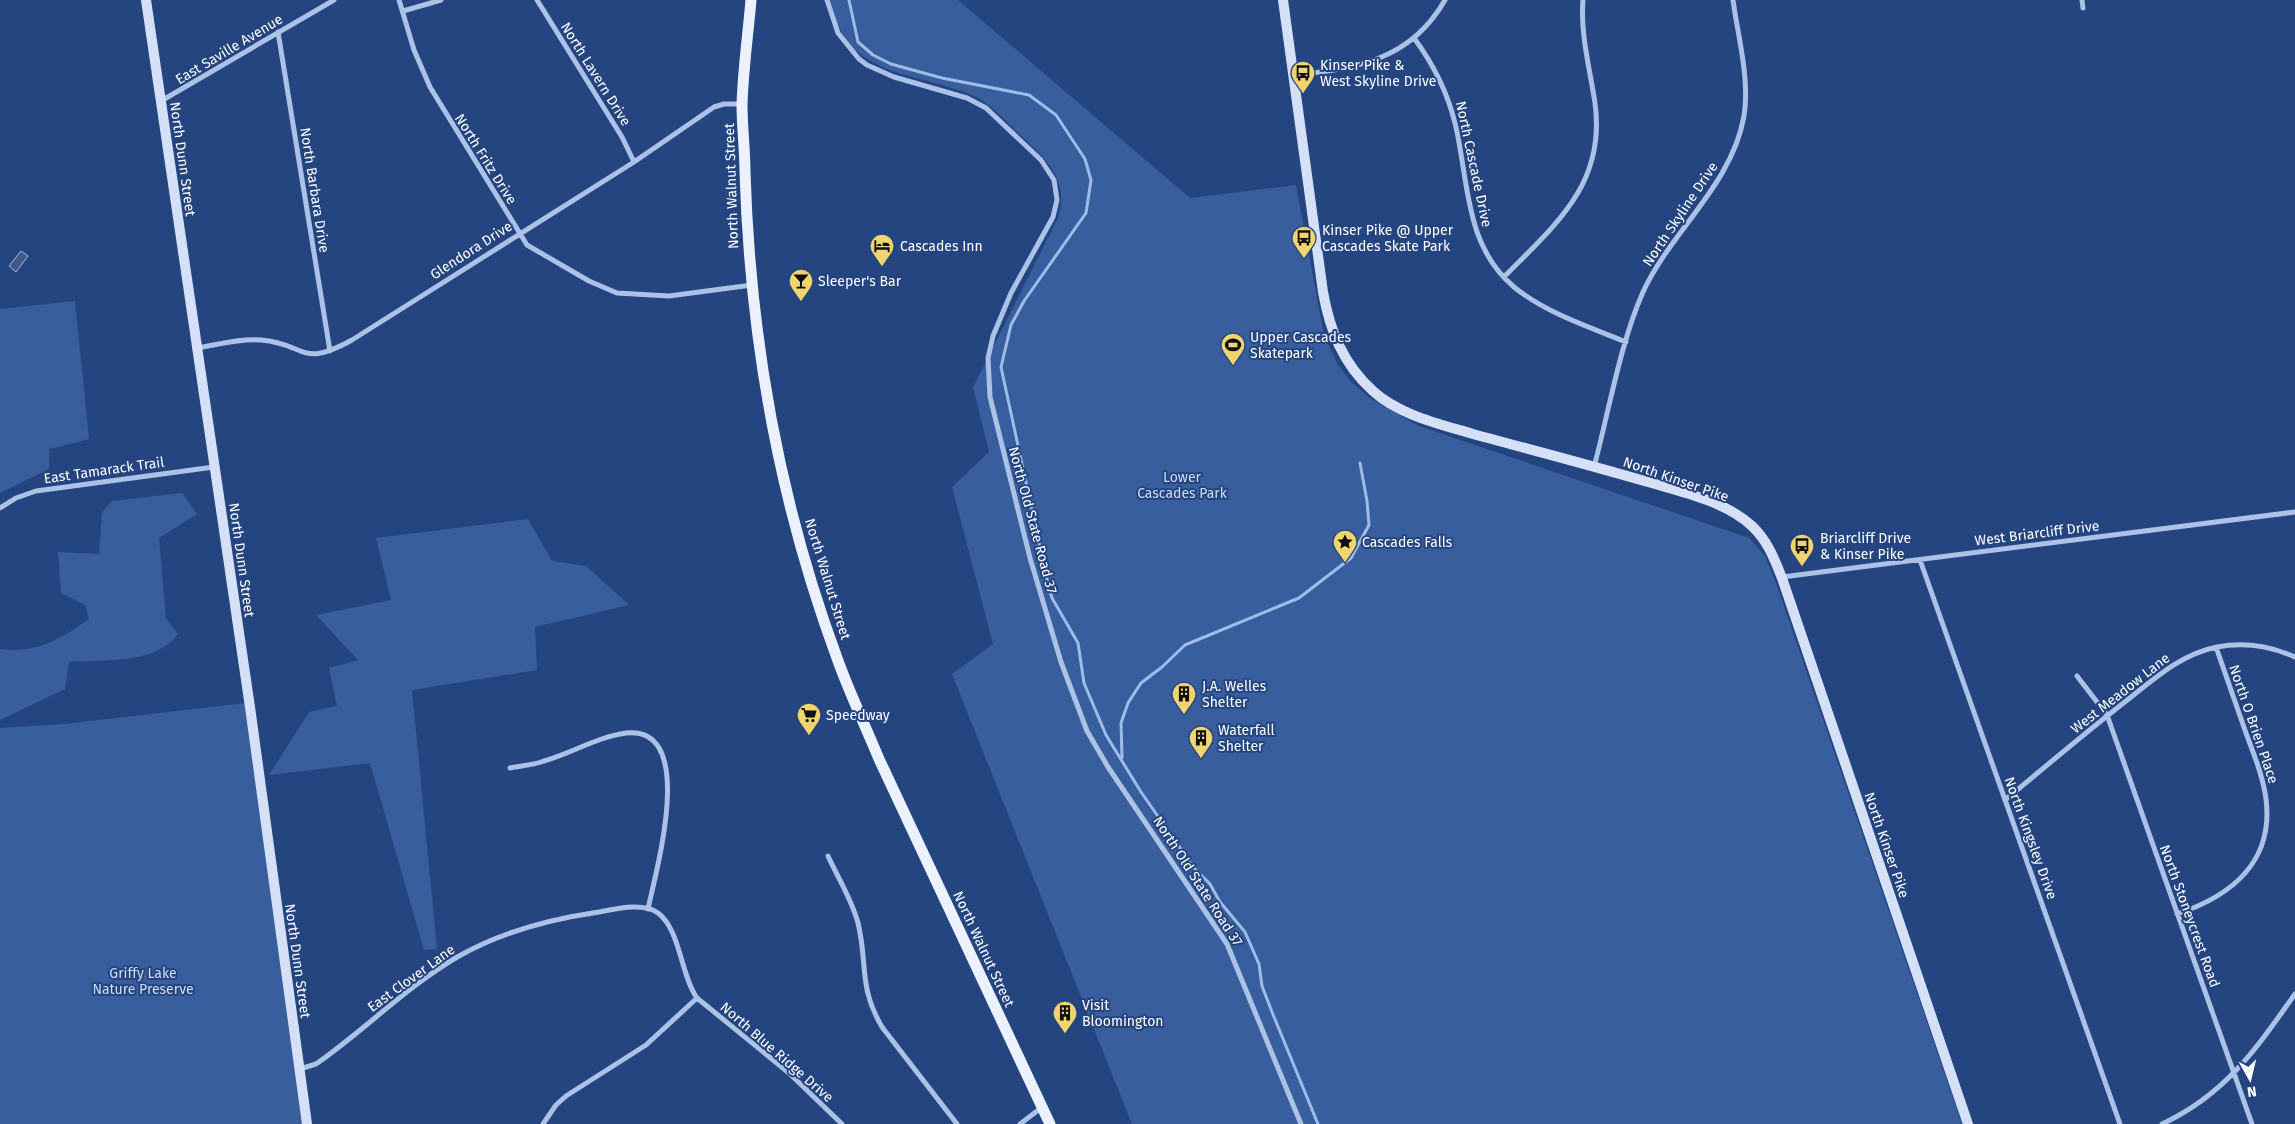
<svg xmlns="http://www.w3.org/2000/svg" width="2295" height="1124" viewBox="0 0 2295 1124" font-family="'Fira Sans',sans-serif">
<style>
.green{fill:#395e9e}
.water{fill:#425a85;stroke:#9fbbe7}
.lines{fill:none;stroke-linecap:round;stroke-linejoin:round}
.stream{stroke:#9fbbe7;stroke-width:3}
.street{stroke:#abc1e6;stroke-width:5}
.secondary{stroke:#d5e0f6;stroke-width:10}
.primary{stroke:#ecf2fd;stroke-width:11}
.labels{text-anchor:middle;stroke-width:4;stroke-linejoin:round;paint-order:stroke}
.street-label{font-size:14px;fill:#fff;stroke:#244580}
.poi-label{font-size:14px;fill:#fff;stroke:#244580;text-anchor:start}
.park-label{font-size:14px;fill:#ceddf5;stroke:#244580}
</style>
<rect width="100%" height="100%" fill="#244580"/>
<path class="green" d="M 830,0 L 958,0 L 1190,198 L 1296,185 L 1324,335 L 1337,363 L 1351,382 L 1370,398 L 1419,426 L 1749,538 L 1765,556 L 1776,583 L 1962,1124 L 1132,1124 L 952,674 L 993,644 L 952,487 L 989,452 L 973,387 L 1058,218 C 1071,176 1041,155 1014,129 C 1003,118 990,104 976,97 C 917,70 846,81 830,0 Z
M 75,301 L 89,439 L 49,449 L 49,469 L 0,493 L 0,309 Z
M 182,493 L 197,514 L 159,538 L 166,618 L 178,634 C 155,665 105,659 69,662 L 65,689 L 0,720 L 0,649 C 37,654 60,639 89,619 L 85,605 L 61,593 L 58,552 L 99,554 L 102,512 L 112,501 Z
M 528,519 L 552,561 L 586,566 L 629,605 L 535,627 L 537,670 L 412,690 L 437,949 L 424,950 L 370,763 L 269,775 L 309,712 L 337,706 L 329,668 L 358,660 L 316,615 L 391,600 L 376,538 Z
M 246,703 L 308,1124 L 0,1124 L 0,728 L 64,724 Z"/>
<path class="water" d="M 21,251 L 28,256 L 16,272 L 9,266 Z"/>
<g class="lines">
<path class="stream" d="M 849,0 L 858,42 L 873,55 L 891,64 L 942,78 L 1029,95 L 1056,115 L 1085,159 L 1091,180 L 1086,213 L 1024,301 L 1011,325 L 1001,367 L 1047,580 L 1052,598 L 1078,643 L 1084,683 L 1106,735 L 1141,792 L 1194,868 L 1210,884 L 1220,902 L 1245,932 L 1259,964 L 1262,986 L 1272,1012 L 1318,1124
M 1122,758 L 1121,723 L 1128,703 L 1141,683 L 1162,667 L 1185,645 L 1299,598 L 1351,558 L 1369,525 L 1367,501 L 1360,463"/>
<path class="street" d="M 399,0 L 414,50 L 430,87 L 527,245 L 589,281 L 617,293 L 669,296 L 752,285
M 537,0 L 622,137 L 634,162
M 827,0 L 838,33 L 859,59 L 867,65 L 894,77 L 967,98 L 986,108 L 1041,160 L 1054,180 L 1057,200 L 1053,217 L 1011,293 L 993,336 L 988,358 L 990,397 L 1030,558 L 1061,662 L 1087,731 L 1108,767 L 1227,944 L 1301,1124
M 2082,0 L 2083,8
M 403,11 L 441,0
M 278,32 L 330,351
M 1414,38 C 1434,65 1447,91 1455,123 C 1469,181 1464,245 1514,287 C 1546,313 1589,327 1626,342
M 1293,75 C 1356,69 1411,60 1445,0
M 161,101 L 334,0
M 1504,277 C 1556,224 1606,184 1595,103 C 1590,69 1580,34 1583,0
M 197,348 C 217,345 240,338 261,340 C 308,344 299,369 352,340 L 634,162 L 714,107 L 724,104 L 742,104
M 1594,467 C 1609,411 1620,344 1643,292 C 1671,231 1732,185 1744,116 C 1750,79 1738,37 1733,0
M 0,508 L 16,498 L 36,491 L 214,467
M 1920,560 L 2120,1124
M 1782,577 L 2295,512
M 2077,676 L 2107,715 L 2252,1124
M 510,768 C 521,766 533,765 544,761 C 572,753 597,737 626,733 C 699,725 655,874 648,909
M 2005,800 C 2045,767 2085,733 2126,701 C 2154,679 2181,654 2217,647 C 2244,642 2270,646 2295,657
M 828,856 C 838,878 852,900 858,923 C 868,964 858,986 882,1027 L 957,1124
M 2177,914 C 2231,896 2274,862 2266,799 C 2263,776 2254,755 2246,733 C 2236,705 2226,676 2216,647
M 300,1069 L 316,1064 C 365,1030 407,986 459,956 C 501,932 551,919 599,912 C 616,909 643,902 658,913 C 680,929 681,976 697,998 L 789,1073 L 842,1124
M 543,1124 L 556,1105 L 566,1096 L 646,1045 L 697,998
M 1020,1124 L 1041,1108
M 2162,1124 C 2225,1095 2256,1049 2295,994"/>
<path class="secondary" d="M 146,0 L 250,707 L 307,1124
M 1283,0 L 1323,292 C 1330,331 1343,364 1373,391 C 1399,415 1440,424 1473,434 C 1532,450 1590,465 1648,482 C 1682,492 1725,501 1752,526 C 1767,540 1774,558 1782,578 L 1968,1124"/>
<path class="primary" d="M 751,0 C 748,35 743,70 742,105 C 742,127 745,150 745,172 C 750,339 779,501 837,658 C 849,692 865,725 879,759 L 1050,1124"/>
</g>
<defs>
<symbol id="bus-pin" viewBox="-11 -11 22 30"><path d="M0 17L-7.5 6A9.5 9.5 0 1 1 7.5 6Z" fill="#f0d56f" stroke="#244580"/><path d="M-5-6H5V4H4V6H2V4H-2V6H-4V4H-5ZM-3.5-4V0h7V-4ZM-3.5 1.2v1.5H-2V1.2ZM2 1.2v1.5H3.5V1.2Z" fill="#111"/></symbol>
<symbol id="hotel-pin" viewBox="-11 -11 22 30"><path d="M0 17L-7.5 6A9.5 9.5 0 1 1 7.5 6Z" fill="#f0d56f" stroke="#244580"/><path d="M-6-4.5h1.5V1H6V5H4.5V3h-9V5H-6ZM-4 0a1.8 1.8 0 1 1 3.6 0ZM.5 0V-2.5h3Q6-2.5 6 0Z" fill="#111"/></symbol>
<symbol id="bar-pin" viewBox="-11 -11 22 30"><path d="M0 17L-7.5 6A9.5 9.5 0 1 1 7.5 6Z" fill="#f0d56f" stroke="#244580"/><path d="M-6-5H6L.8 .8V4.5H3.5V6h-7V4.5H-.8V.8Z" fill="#111"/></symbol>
<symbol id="stadium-pin" viewBox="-11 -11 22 30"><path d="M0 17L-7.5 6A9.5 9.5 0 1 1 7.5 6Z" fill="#f0d56f" stroke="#244580"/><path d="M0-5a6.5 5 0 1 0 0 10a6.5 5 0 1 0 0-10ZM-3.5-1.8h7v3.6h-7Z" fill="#111"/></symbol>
<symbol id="sight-pin" viewBox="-11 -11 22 30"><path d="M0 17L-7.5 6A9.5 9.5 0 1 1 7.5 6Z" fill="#f0d56f" stroke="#244580"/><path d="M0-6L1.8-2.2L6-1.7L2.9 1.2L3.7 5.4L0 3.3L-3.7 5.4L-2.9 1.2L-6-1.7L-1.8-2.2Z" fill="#111"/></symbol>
<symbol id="building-pin" viewBox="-11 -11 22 30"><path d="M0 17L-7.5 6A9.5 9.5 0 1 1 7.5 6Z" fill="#f0d56f" stroke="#244580"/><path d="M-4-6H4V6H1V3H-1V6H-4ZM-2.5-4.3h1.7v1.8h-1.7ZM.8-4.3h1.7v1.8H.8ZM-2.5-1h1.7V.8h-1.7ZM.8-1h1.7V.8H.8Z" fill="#111"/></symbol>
<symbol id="supermarket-pin" viewBox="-11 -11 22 30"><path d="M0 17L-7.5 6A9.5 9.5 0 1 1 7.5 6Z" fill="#f0d56f" stroke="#244580"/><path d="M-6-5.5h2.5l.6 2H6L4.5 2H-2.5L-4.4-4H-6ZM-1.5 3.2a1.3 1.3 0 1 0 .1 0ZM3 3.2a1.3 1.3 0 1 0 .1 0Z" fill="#111"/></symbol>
</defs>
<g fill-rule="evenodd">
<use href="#bus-pin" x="1289" y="59" width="28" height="38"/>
<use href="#bus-pin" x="1290" y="224" width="28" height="38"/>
<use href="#hotel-pin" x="868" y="232" width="28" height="38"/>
<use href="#bar-pin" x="787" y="267" width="28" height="38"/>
<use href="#stadium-pin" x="1219" y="331" width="28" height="38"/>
<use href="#sight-pin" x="1331" y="528" width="28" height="38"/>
<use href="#bus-pin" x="1788" y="532" width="28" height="38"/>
<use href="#building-pin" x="1170" y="680" width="28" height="38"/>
<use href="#supermarket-pin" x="795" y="701" width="28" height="38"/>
<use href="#building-pin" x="1187" y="724" width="28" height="38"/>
<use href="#building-pin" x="1051" y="999" width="28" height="38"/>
</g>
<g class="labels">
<g class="street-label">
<text transform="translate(229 49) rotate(-31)" y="5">East Saville Avenue</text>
<text transform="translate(596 74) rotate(58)" y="5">North Lavern Drive</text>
<text transform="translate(183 159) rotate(82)" y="5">North Dunn Street</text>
<text transform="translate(486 159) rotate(58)" y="5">North Fritz Drive</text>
<text transform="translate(1474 164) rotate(78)" y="5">North Cascade Drive</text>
<text transform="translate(731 186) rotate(-92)" y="5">North Walnut Street</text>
<text transform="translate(315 190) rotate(81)" y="5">North Barbara Drive</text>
<text transform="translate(1680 214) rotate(-56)" y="5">North Skyline Drive</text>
<text transform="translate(471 250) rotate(-33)" y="5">Glendora Drive</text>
<text transform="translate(104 470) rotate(-8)" y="5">East Tamarack Trail</text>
<text transform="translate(1676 479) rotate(19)" y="5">North Kinser Pike</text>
<text transform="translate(1033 520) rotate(75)" y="5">North Old State Road 37</text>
<text transform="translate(2037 533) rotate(-7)" y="5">West Briarcliff Drive</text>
<text transform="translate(242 560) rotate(82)" y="5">North Dunn Street</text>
<text transform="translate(828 579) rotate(73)" y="5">North Walnut Street</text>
<text transform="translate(2120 693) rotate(-38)" y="5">West Meadow Lane</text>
<text transform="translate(2254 724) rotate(71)" y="5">North O Brien Place</text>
<text transform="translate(2031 838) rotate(70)" y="5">North Kingsley Drive</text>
<text transform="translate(1887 845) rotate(71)" y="5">North Kinser Pike</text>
<text transform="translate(1198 881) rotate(57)" y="5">North Old State Road 37</text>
<text transform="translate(2190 916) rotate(70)" y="5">North Stoneycrest Road</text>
<text transform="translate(984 949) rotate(65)" y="5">North Walnut Street</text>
<text transform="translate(298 961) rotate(82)" y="5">North Dunn Street</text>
<text transform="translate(411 978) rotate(-36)" y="5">East Clover Lane</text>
<text transform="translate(777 1052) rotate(41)" y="5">North Blue Ridge Drive</text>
</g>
<g class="poi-label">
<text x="1320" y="70">Kinser Pike &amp;<tspan x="1320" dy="16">West Skyline Drive</tspan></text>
<text x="1322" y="235">Kinser Pike @ Upper<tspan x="1322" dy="16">Cascades Skate Park</tspan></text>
<text x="900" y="251">Cascades Inn</text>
<text x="818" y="286">Sleeper's Bar</text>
<text x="1250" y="342">Upper Cascades<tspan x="1250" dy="16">Skatepark</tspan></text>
<text x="1820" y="543">Briarcliff Drive<tspan x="1820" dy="16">&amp; Kinser Pike</tspan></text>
<text x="1362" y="547">Cascades Falls</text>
<text x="1202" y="691">J.A. Welles<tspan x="1202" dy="16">Shelter</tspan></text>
<text x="826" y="720">Speedway</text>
<text x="1218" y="735">Waterfall<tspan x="1218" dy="16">Shelter</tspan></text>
<text x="1082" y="1010">Visit<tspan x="1082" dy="16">Bloomington</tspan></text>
</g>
<g class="park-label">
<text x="1182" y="482">Lower<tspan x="1182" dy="16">Cascades Park</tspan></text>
<text x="143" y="978">Griffy Lake<tspan x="143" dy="16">Nature Preserve</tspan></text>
</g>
</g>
<g transform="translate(2250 1079) rotate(172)" stroke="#244580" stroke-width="4" paint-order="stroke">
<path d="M0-4L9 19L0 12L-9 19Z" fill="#ffffff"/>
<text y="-8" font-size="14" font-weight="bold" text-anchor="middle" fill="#ffffff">N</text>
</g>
</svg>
